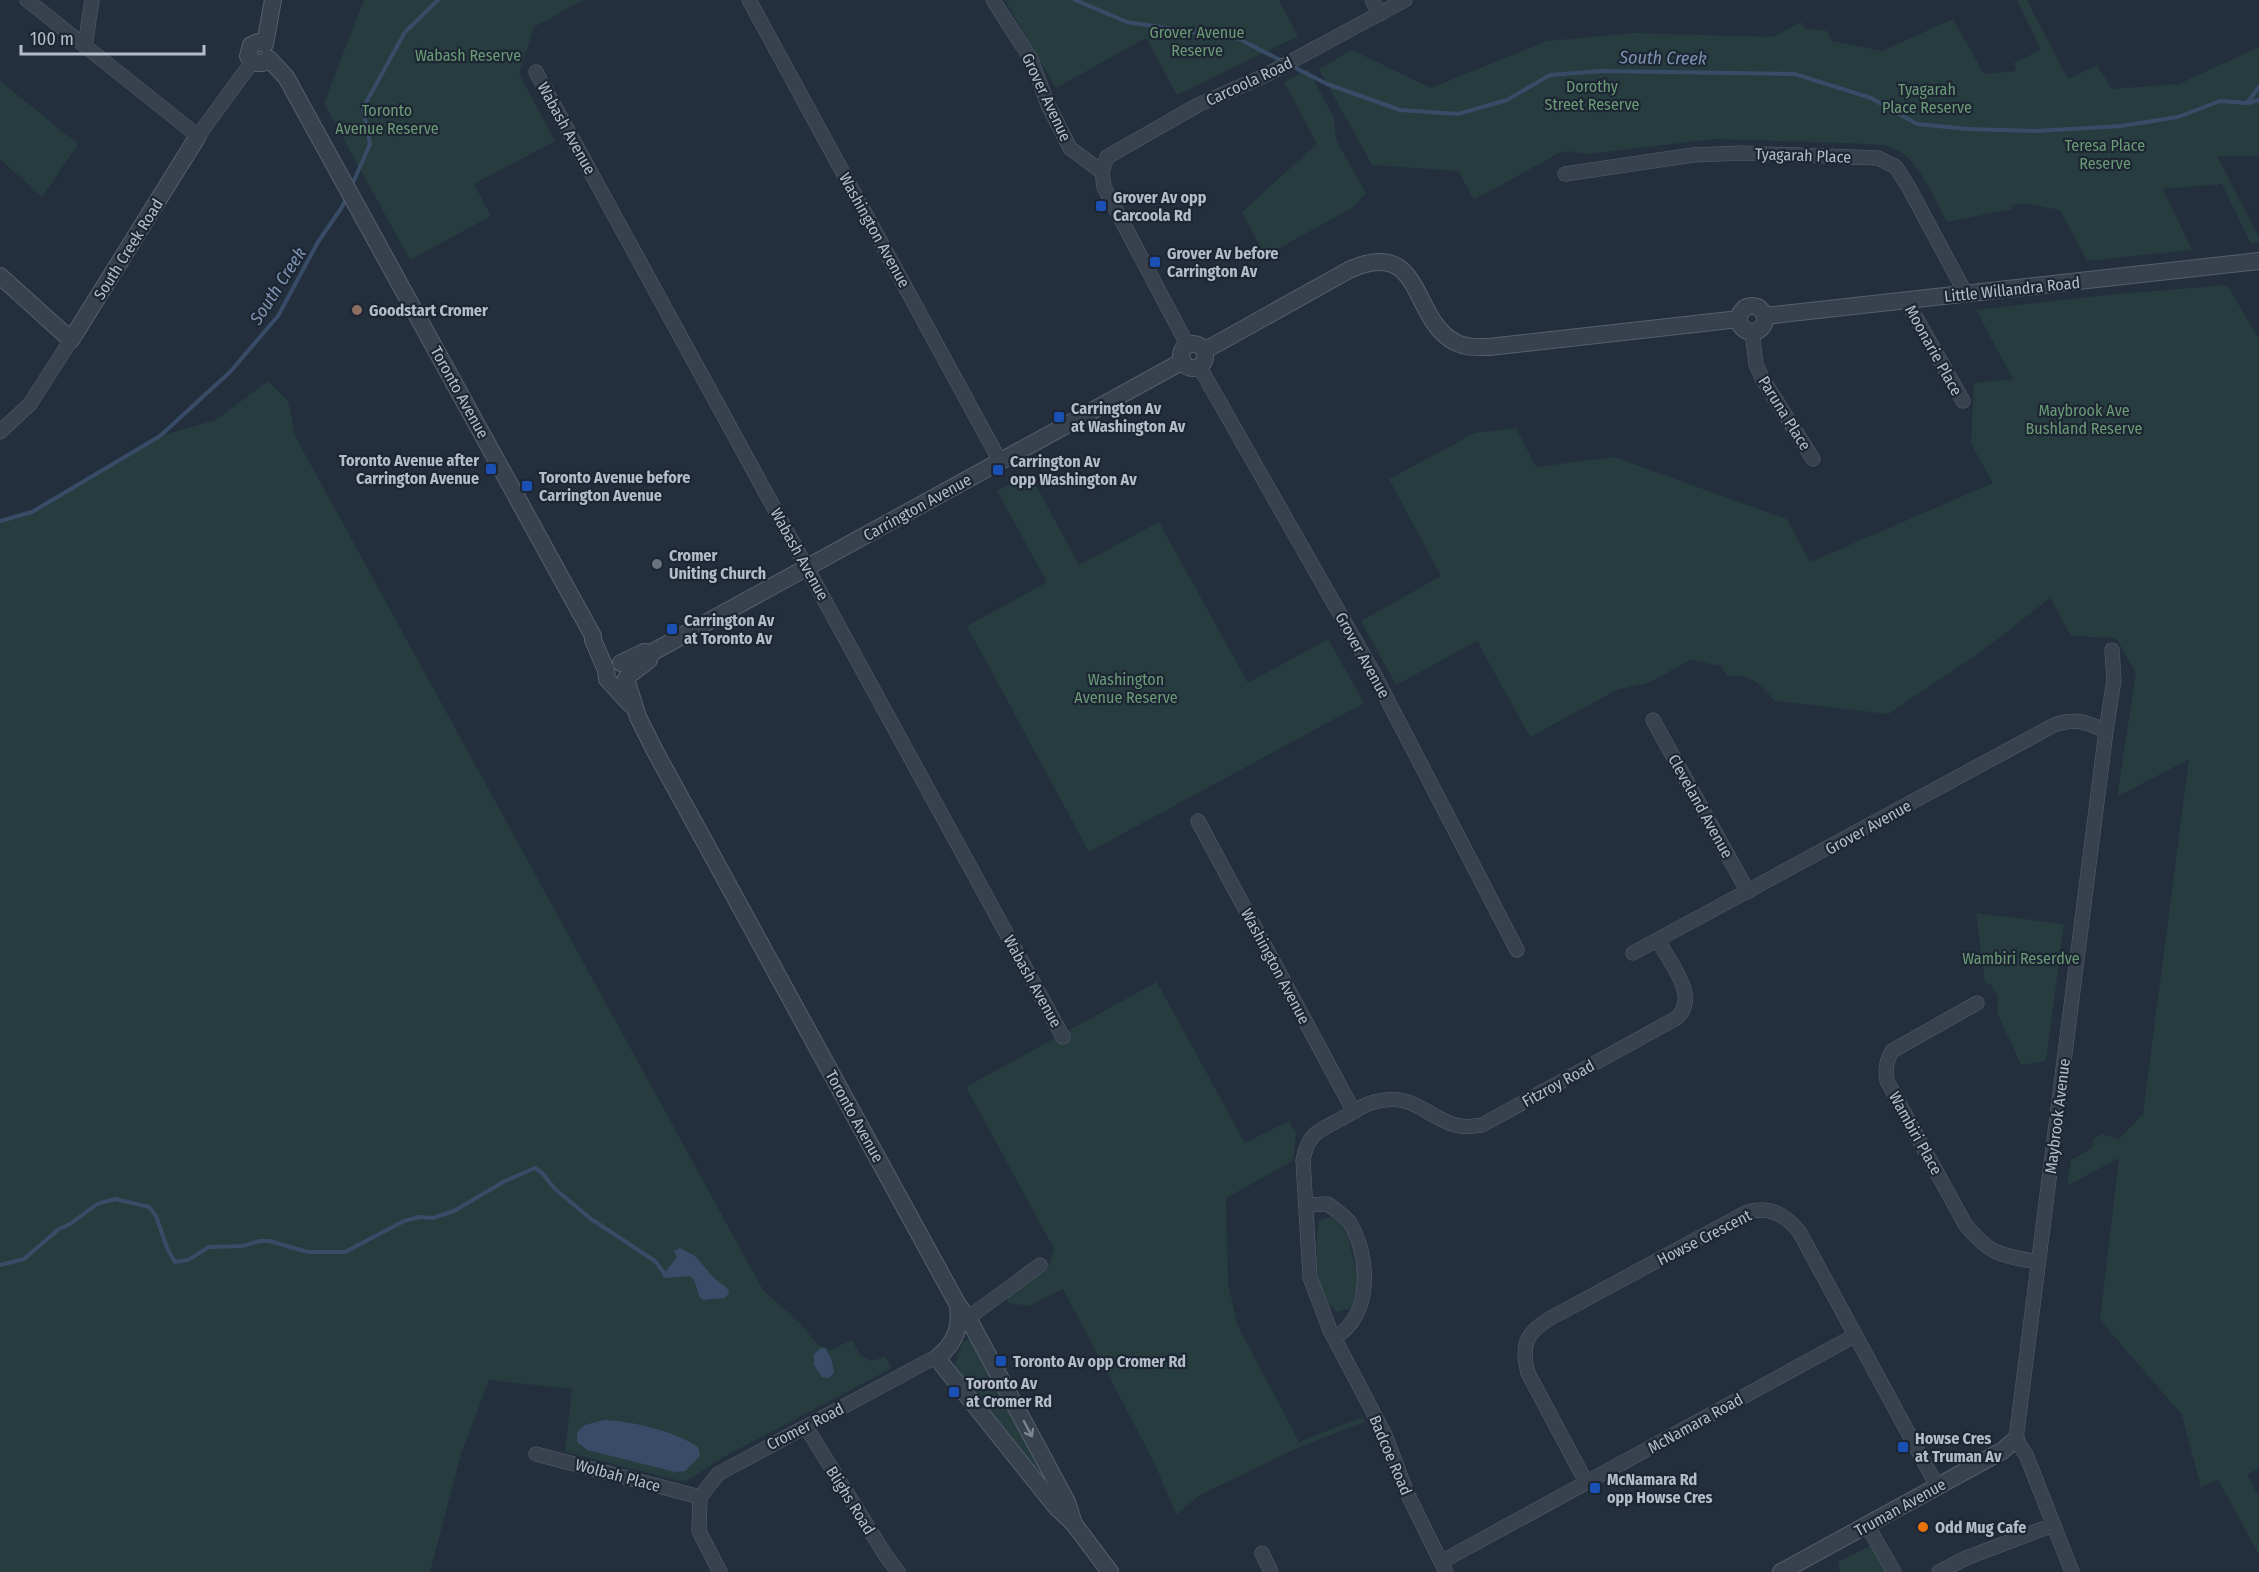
<svg xmlns="http://www.w3.org/2000/svg" width="2259" height="1572" viewBox="0 0 2259 1572" font-family="'Fira Sans Condensed',sans-serif">
<style>
.green{fill:#263c3f}
.water{fill:#394c67}
.lines{fill:none;stroke-linecap:round;stroke-linejoin:round}
.stream{stroke:#394c67;stroke-width:4}
.minor-casing{stroke:#565f6c;stroke-width:15}
.tertiary-casing{stroke:#565f6c;stroke-width:18}
.minor{stroke:#38414e;stroke-width:14}
.tertiary{stroke:#38414e;stroke-width:16}
.oneway{stroke:#7c8592}
.transit-dot{fill:#1a4fb4;stroke:#1d2633;stroke-width:2}
.education-dot{fill:#8d6e63;stroke:#1d2633;stroke-width:2}
.worship-dot{fill:#6b7280;stroke:#1d2633;stroke-width:2}
.food-dot{fill:#e8710a;stroke:#1d2633;stroke-width:2}
.labels{text-anchor:middle;stroke-width:4.5;stroke-linejoin:round;paint-order:stroke}
.park-label{font-size:16px;fill:#6b9a76;stroke:#1d2633}
.street-label{font-size:16px;fill:#b4bcc9;stroke:#1d2633}
.poi-label{font-size:16px;font-weight:bold;fill:#b4bcc9;stroke:#1d2633;text-anchor:start}
.water-label{font-size:18px;font-style:italic;fill:#7c92b1;stroke:#1d2633}
</style>
<rect width="100%" height="100%" fill="#242f3e"/>
<path class="green" d="M 364,0 L 583,0 L 534,27 L 519,74 L 555,141 L 474,184 L 491,216 L 410,260 L 324,103 Z
M 1005,0 L 1279,0 L 1298,36 L 1177,95 L 1146,38 L 1056,88 Z
M 2017,0 L 2027,0 L 2068,79 L 2097,65 L 2112,89 L 2179,84 L 2259,47 L 2259,156 L 2217,156 L 2259,237 L 2259,242 L 2251,244 L 2222,184 L 2163,189 L 2192,250 L 2087,261 L 2060,210 L 2027,204 L 2011,205 L 2013,209 L 1947,222 C 1933,197 1920,159 1891,147 C 1886,145 1878,145 1872,144 L 1715,139 L 1587,154 L 1568,151 L 1559,153 L 1474,200 L 1458,171 L 1372,165 L 1319,69 L 1352,50 L 1431,88 L 1547,41 L 1634,33 L 1773,37 L 1801,22 L 1805,29 L 1827,31 L 1832,41 L 1882,51 L 1953,19 L 1984,74 L 2016,71 L 2014,63 L 2041,50 Z
M 1308,69 L 1334,118 L 1336,140 L 1366,193 L 1352,208 L 1265,256 L 1242,212 L 1317,144 L 1284,82 Z
M 0,81 L 78,144 L 42,197 L 0,159 Z
M 2227,285 L 2259,339 L 2259,1468 L 2247,1475 L 2259,1497 L 2259,1555 L 2218,1479 L 2201,1488 L 2182,1415 L 2100,1320 L 2119,1158 L 2067,1186 L 2071,1160 L 2092,1148 L 2093,1139 L 2102,1134 L 2119,1139 L 2143,1114 L 2189,759 L 2117,797 L 2136,673 L 2116,638 L 2071,636 L 2050,598 L 1982,651 L 1888,714 L 1775,701 C 1758,682 1753,675 1727,676 L 1721,666 L 1690,660 L 1651,682 L 1617,690 L 1530,737 L 1477,641 L 1396,685 L 1361,621 L 1441,576 L 1389,479 L 1475,433 L 1516,428 L 1536,467 L 1614,457 L 1789,520 L 1789,523 L 1810,562 L 1993,483 L 1971,444 L 1974,383 L 2013,379 L 1976,310 L 2106,295 Z
M 268,381 L 288,401 L 295,436 L 763,1290 L 800,1323 L 817,1344 L 830,1350 L 852,1340 L 860,1355 L 871,1361 L 885,1357 L 892,1368 L 722,1458 L 685,1482 L 565,1452 L 572,1389 L 489,1380 L 461,1454 L 430,1572 L 0,1572 L 0,521 L 32,512 L 160,436 L 216,420 Z
M 1030,474 L 1079,565 L 1159,522 L 1248,683 L 1328,639 L 1364,703 L 1089,852 L 967,626 L 1047,582 L 997,491 Z
M 1976,913 L 2064,924 L 2046,1061 L 2021,1065 L 1997,1012 L 1998,996 L 1991,985 L 1985,982 Z
M 1157,982 L 1245,1143 L 1289,1121 L 1296,1133 L 1293,1161 L 1226,1198 L 1228,1282 L 1237,1324 L 1299,1442 L 1362,1417 L 1365,1422 L 1302,1446 L 1200,1495 L 1176,1515 L 1155,1464 L 1063,1289 L 1029,1306 L 1009,1303 L 1005,1298 L 1032,1277 L 1048,1268 L 1054,1249 L 966,1087 Z
M 1330,1217 L 1340,1222 L 1348,1237 L 1359,1282 L 1351,1308 L 1337,1312 C 1314,1296 1314,1246 1319,1221 Z
M 971,1338 L 1064,1506 L 954,1367 L 963,1342 Z
M 1872,1545 L 1888,1572 L 1840,1572 L 1838,1562 Z"/>
<path class="water" d="M 680,1248 L 695,1256 L 713,1277 L 728,1289 L 729,1294 L 724,1298 L 703,1300 C 695,1294 699,1283 690,1276 L 665,1278 L 662,1276 L 677,1257 L 674,1251 Z
M 821,1348 L 825,1348 C 831,1356 833,1363 834,1373 L 829,1378 L 822,1377 L 814,1365 L 814,1354 Z
M 604,1420 C 632,1421 675,1431 698,1447 L 700,1456 L 685,1471 L 675,1472 L 587,1450 L 577,1442 L 577,1432 L 585,1425 Z"/>
<g class="lines">
<path class="stream" d="M 1075,0 L 1127,22 L 1239,39 L 1282,61
M 1292,66 L 1327,84 L 1400,110 L 1458,114 L 1507,100 L 1550,75 L 1602,71 L 1795,74 L 1871,98 L 1917,124 L 1968,129 L 2037,131 L 2121,126 L 2178,117 L 2220,101 L 2247,103 L 2259,87
M 2248,103 L 2259,100
M 352,185 L 370,144 L 363,108 L 405,32 L 438,0
M 0,521 L 32,512 L 160,436 L 230,372 L 278,316 L 318,242 L 342,207 L 347,197
M 0,1265 L 24,1259 L 59,1229 L 70,1224 L 97,1204 L 115,1199 L 149,1207 L 156,1216 L 167,1248 L 175,1262 L 188,1260 L 209,1247 L 243,1246 L 260,1241 L 269,1241 L 308,1252 L 345,1252 L 404,1221 L 420,1217 L 433,1218 L 454,1211 L 505,1181 L 535,1168 L 542,1173 L 555,1189 L 591,1219 L 655,1261 L 664,1273"/>
<defs>
<path id="minor" d="M 27,0 L 198,136 L 252,62
M 749,0 L 1000,461
M 993,0 L 1031,59 L 1048,105 L 1070,148 L 1102,172
M 1372,0 L 1380,14
M 85,46 L 92,0
M 536,72 L 1063,1037
M 1565,174 L 1693,155 L 1742,153 L 1878,158 L 1896,167 L 1908,186 L 1966,294
M 1906,300 L 1963,401
M 1752,332 L 1756,364 L 1762,378 L 1813,459
M 1188,346 L 1104,187 L 1102,172 L 1107,157 L 1198,105 L 1266,75 L 1405,0
M 1199,366 L 1373,672 L 1517,950
M 0,432 L 30,404 L 71,340
M 1653,720 L 1748,892
M 1198,821 L 1354,1112
M 1633,953 L 2056,724 C 2078,718 2086,722 2106,731
M 1977,1003 L 1892,1051 C 1886,1062 1885,1069 1887,1081 L 1965,1224 C 1990,1255 2000,1255 2038,1262
M 1306,1205 L 1328,1204 C 1335,1210 1345,1216 1350,1223 C 1370,1257 1373,1316 1334,1338
M 968,1318 L 1040,1265
M 806,1427 L 886,1556 L 898,1572
M 536,1454 L 700,1497
M 1586,1482 L 1528,1373 C 1521,1346 1525,1334 1549,1319 L 1745,1213 C 1768,1205 1786,1214 1800,1233 L 1937,1486
M 1867,1525 L 1894,1572
M 1262,1553 L 1271,1572
M 1441,1562 L 1854,1336
M 720,1572 L 699,1531 L 700,1497 L 718,1474 L 930,1360 L 937,1358
M 1446,1572 L 1407,1493 L 1385,1435 L 1330,1330 L 1310,1277 L 1303,1160 C 1309,1132 1317,1132 1341,1119 C 1351,1113 1362,1105 1374,1102 C 1414,1092 1423,1115 1455,1125 C 1464,1128 1474,1126 1482,1125 L 1675,1019 C 1702,999 1669,962 1658,940
M 1939,1572 L 1966,1558 L 2053,1525
M 2072,1572 L 2027,1457 L 2016,1439 L 2106,731 L 2114,680 L 2112,650"/>
<path id="tertiary" d="M 265,44 L 258,42 L 251,45 L 248,56 L 256,63 L 263,63 L 268,58
M 265,44 L 273,0
M 268,58 L 286,77 L 593,636 L 593,640 L 606,670 L 607,679 L 631,705
M 0,276 L 71,340 L 198,136
M1739 319a13 13 0 1 1 26 0a13 13 0 1 1-26 0Z
M 1765,316 L 2259,261
M1181 356a12 12 0 1 1 24 0a12 12 0 1 1-24 0Z
M 1204,351 L 1349,270 C 1425,235 1410,322 1457,343 C 1467,348 1478,347 1489,347 L 1739,319
M 621,663 L 644,652 L 651,653 L 1183,361
M 627,677 L 649,660 L 651,653
M 626,679 L 638,717 L 655,751 L 958,1305 L 968,1318 L 1067,1502 L 1074,1524
M 958,1305 C 961,1328 955,1343 937,1358 L 1056,1507 L 1074,1524 L 1110,1572
M 1781,1572 L 2002,1451 L 2016,1439"/>
</defs>
<use href="#minor" class="minor-casing"/>
<use href="#tertiary" class="tertiary-casing"/>
<use href="#minor" class="minor"/>
<use href="#tertiary" class="tertiary"/>
</g>
<defs><path id="oneway-shaft" d="M-6 0H5M1.5-3L5.5 0L1.5 3" fill="none" stroke-width="1.6" stroke-linecap="round" stroke-linejoin="round" transform="scale(1.5)"/></defs>
<use class="oneway" href="#oneway-shaft" transform="translate(1028 1429) rotate(62)"/>
<g class="transit-dot">
<rect x="1095" y="200" width="12" height="12" rx="3"/>
<rect x="1149" y="256" width="12" height="12" rx="3"/>
<rect x="1053" y="411" width="12" height="12" rx="3"/>
<rect x="485" y="463" width="12" height="12" rx="3"/>
<rect x="992" y="464" width="12" height="12" rx="3"/>
<rect x="521" y="480" width="12" height="12" rx="3"/>
<rect x="666" y="623" width="12" height="12" rx="3"/>
<rect x="995" y="1355" width="12" height="12" rx="3"/>
<rect x="948" y="1386" width="12" height="12" rx="3"/>
<rect x="1897" y="1441" width="12" height="12" rx="3"/>
<rect x="1589" y="1482" width="12" height="12" rx="3"/>
</g>
<circle class="education-dot" cx="357" cy="310" r="6"/>
<circle class="worship-dot" cx="657" cy="564" r="6"/>
<circle class="food-dot" cx="1923" cy="1527" r="6"/>
<g class="labels">
<g class="park-label">
<text x="1197" y="38">Grover Avenue<tspan x="1197" dy="18">Reserve</tspan></text>
<text x="468" y="61">Wabash Reserve</text>
<text x="1592" y="92">Dorothy<tspan x="1592" dy="18">Street Reserve</tspan></text>
<text x="1927" y="95">Tyagarah<tspan x="1927" dy="18">Place Reserve</tspan></text>
<text x="387" y="116">Toronto<tspan x="387" dy="18">Avenue Reserve</tspan></text>
<text x="2105" y="151">Teresa Place<tspan x="2105" dy="18">Reserve</tspan></text>
<text x="2084" y="416">Maybrook Ave<tspan x="2084" dy="18">Bushland Reserve</tspan></text>
<text x="1126" y="685">Washington<tspan x="1126" dy="18">Avenue Reserve</tspan></text>
<text x="2021" y="964">Wambiri Reserdve</text>
</g>
<g class="street-label">
<text transform="translate(1249 81) rotate(-25)" y="6">Carcoola Road</text>
<text transform="translate(1047 97) rotate(65)" y="6">Grover Avenue</text>
<text transform="translate(567 128) rotate(61)" y="6">Wabash Avenue</text>
<text transform="translate(1803 155) rotate(2)" y="6">Tyagarah Place</text>
<text transform="translate(875 230) rotate(61)" y="6">Washington Avenue</text>
<text transform="translate(128 249) rotate(-58)" y="6">South Creek Road</text>
<text transform="translate(2012 289) rotate(-6)" y="6">Little Willandra Road</text>
<text transform="translate(1934 350) rotate(61)" y="6">Moonarie Place</text>
<text transform="translate(460 392) rotate(61)" y="6">Toronto Avenue</text>
<text transform="translate(1785 413) rotate(58)" y="6">Paruna Place</text>
<text transform="translate(917 507) rotate(-29)" y="6">Carrington Avenue</text>
<text transform="translate(800 554) rotate(61)" y="6">Wabash Avenue</text>
<text transform="translate(1363 655) rotate(61)" y="6">Grover Avenue</text>
<text transform="translate(1701 806) rotate(61)" y="6">Cleveland Avenue</text>
<text transform="translate(1868 827) rotate(-29)" y="6">Grover Avenue</text>
<text transform="translate(1276 966) rotate(62)" y="6">Washington Avenue</text>
<text transform="translate(1033 981) rotate(61)" y="6">Wabash Avenue</text>
<text transform="translate(1558 1083) rotate(-29)" y="6">Fitzroy Road</text>
<text transform="translate(855 1116) rotate(61)" y="6">Toronto Avenue</text>
<text transform="translate(2057 1116) rotate(-83)" y="6">Maybrook Avenue</text>
<text transform="translate(1916 1133) rotate(61)" y="6">Wambiri Place</text>
<text transform="translate(1704 1237) rotate(-27)" y="6">Howse Crescent</text>
<text transform="translate(1695 1423) rotate(-29)" y="6">McNamara Road</text>
<text transform="translate(805 1426) rotate(-27)" y="6">Cromer Road</text>
<text transform="translate(1391 1455) rotate(67)" y="6">Badcoe Road</text>
<text transform="translate(618 1475) rotate(15)" y="6">Wolbah Place</text>
<text transform="translate(851 1500) rotate(58)" y="6">Blighs Road</text>
<text transform="translate(1900 1507) rotate(-29)" y="6">Truman Avenue</text>
</g>
<g class="poi-label">
<text x="1113" y="203">Grover Av opp<tspan x="1113" dy="18">Carcoola Rd</tspan></text>
<text x="1167" y="259">Grover Av before<tspan x="1167" dy="18">Carrington Av</tspan></text>
<text x="369" y="316">Goodstart Cromer</text>
<text x="1071" y="414">Carrington Av<tspan x="1071" dy="18">at Washington Av</tspan></text>
<text x="479" y="466" text-anchor="end">Toronto Avenue after<tspan x="479" dy="18">Carrington Avenue</tspan></text>
<text x="1010" y="467">Carrington Av<tspan x="1010" dy="18">opp Washington Av</tspan></text>
<text x="539" y="483">Toronto Avenue before<tspan x="539" dy="18">Carrington Avenue</tspan></text>
<text x="669" y="561">Cromer<tspan x="669" dy="18">Uniting Church</tspan></text>
<text x="684" y="626">Carrington Av<tspan x="684" dy="18">at Toronto Av</tspan></text>
<text x="1013" y="1367">Toronto Av opp Cromer Rd</text>
<text x="966" y="1389">Toronto Av<tspan x="966" dy="18">at Cromer Rd</tspan></text>
<text x="1915" y="1444">Howse Cres<tspan x="1915" dy="18">at Truman Av</tspan></text>
<text x="1607" y="1485">McNamara Rd<tspan x="1607" dy="18">opp Howse Cres</tspan></text>
<text x="1935" y="1533">Odd Mug Cafe</text>
</g>
<g class="water-label">
<text transform="translate(1663 58) rotate(1)" y="6">South Creek</text>
<text transform="translate(278 286) rotate(-57)" y="6">South Creek</text>
</g>
</g>
<path d="M21 45v9h183v-9" fill="none" stroke="#b4bcc9" stroke-width="3"/>
<text x="30" y="45" font-size="18" fill="#b4bcc9" stroke="#1d2633" stroke-width="4.5" paint-order="stroke">100 m</text>
</svg>
